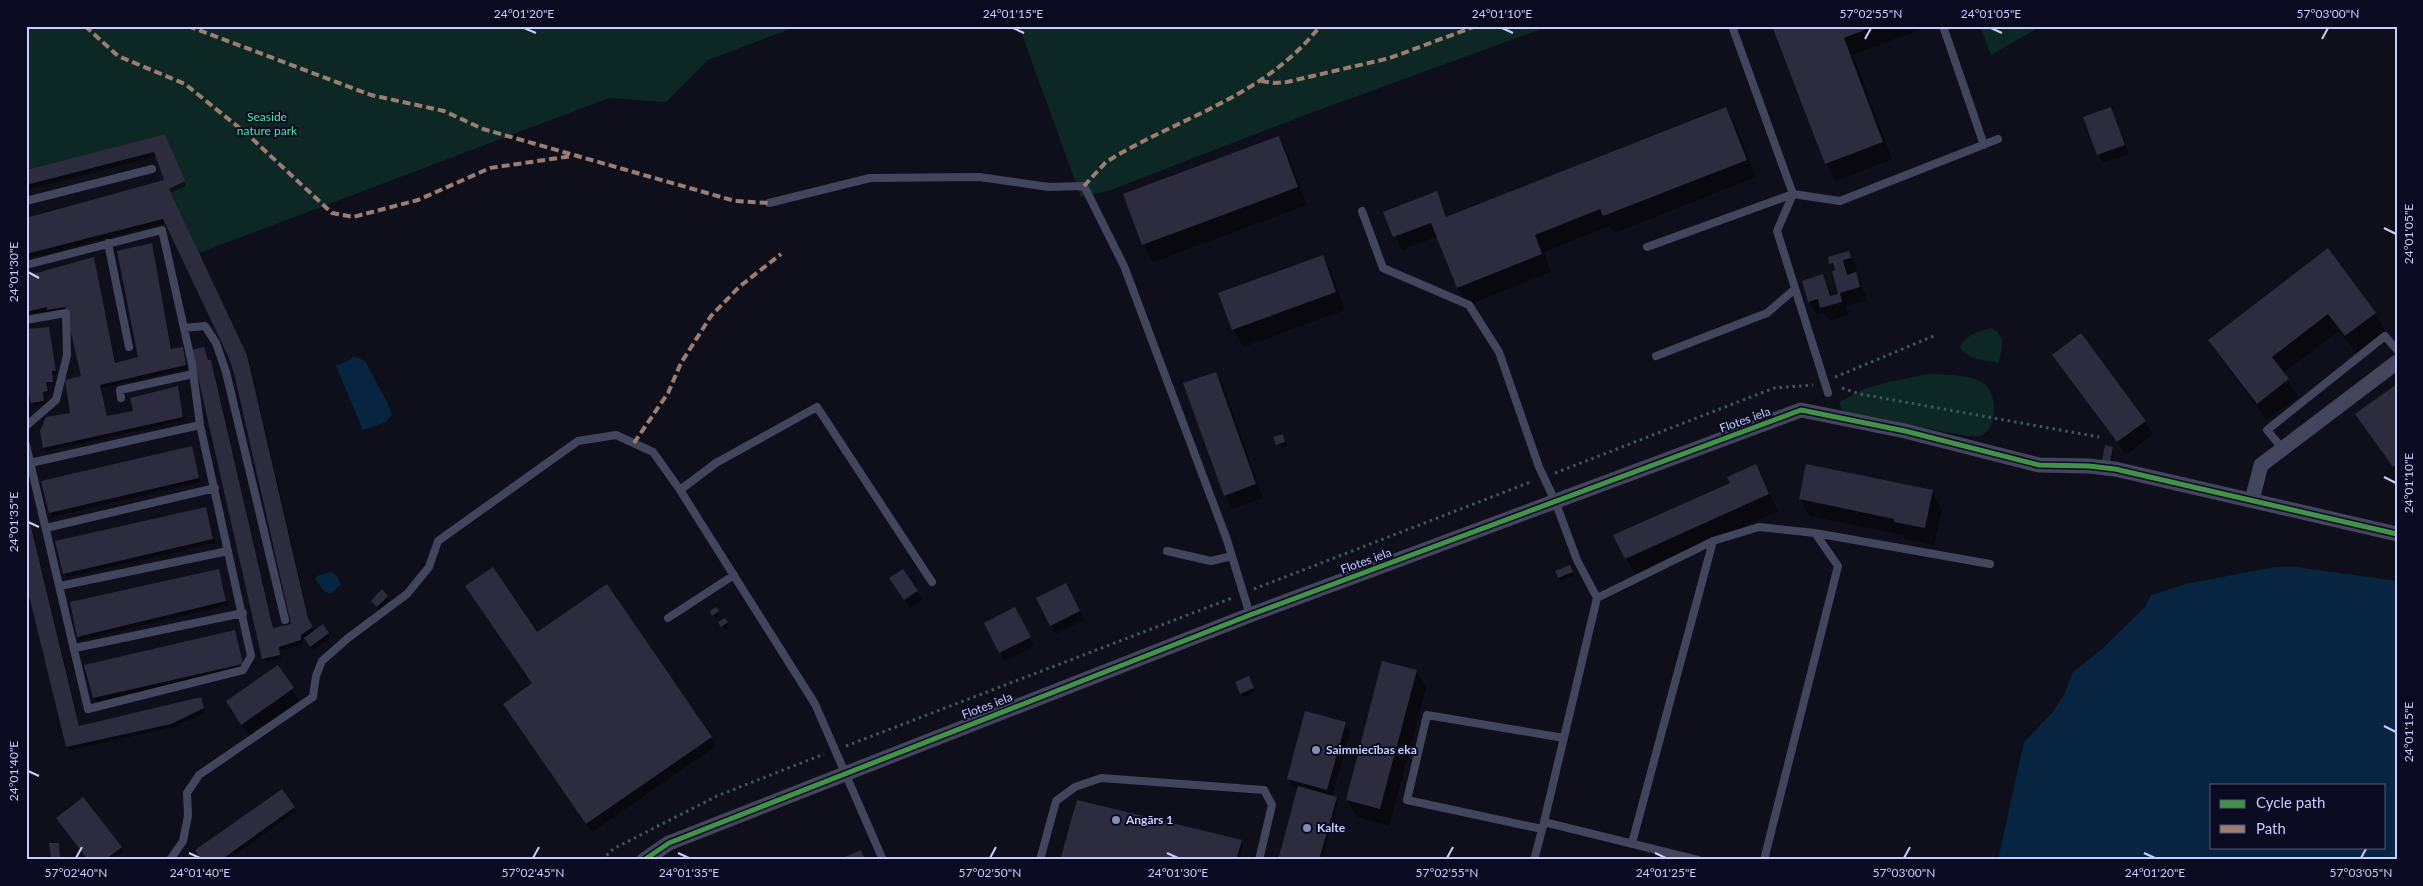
<svg xmlns="http://www.w3.org/2000/svg" width="2423" height="886" viewBox="0 0 2423 886" font-family="Lato,sans-serif">
<style>
.green{fill:#0d2724}
.water{fill:#072540;fill-rule:evenodd}
.shadow{fill:#0007}
.building{fill:#2c2c3e}
.lines{fill:none;stroke-linecap:round;stroke-linejoin:round}
.path{stroke:#415661;stroke-width:3;stroke-dasharray:2.5 4;stroke-linecap:butt}
.service{stroke:#43455d;stroke-width:8}
.minor{stroke:#43455d;stroke-width:15}
.quiet{stroke:#9b7d72;stroke-width:4;stroke-dasharray:8 4;stroke-linecap:butt}
.cycleway-casing{stroke:#0a0a20;stroke-width:8}
.cycleway{stroke:#419447;stroke-width:5}
.ticks{fill:none;stroke:#caccff;stroke-width:2}
.poi-dot{fill:#898aaf;stroke:#0a0a20;stroke-width:2}
.labels{text-anchor:middle;stroke-width:4;stroke-linejoin:round;paint-order:stroke}
.park-label{font-size:12px;fill:#49eca8;stroke:#0a0a20}
.street-label{font-size:12px;fill:#caccff;stroke:#0a0a20}
.poi-label{font-size:12px;font-weight:bold;fill:#caccff;stroke:#0a0a20;text-anchor:start}
.neatline{fill:none;stroke:#caccff;stroke-width:2}
.ticks-label{font-size:12px;text-anchor:middle;fill:#caccff}
</style>
<rect width="100%" height="100%" fill="#0f0f1b"/>
<path class="green" d="M 26,26 L 798,26 L 708,60 L 666,102 L 609,98 L 199,253 L 169,189 L 184,181 L 165,134 L 26,170 Z
M 1019,26 L 1549,26 L 1308,114 L 1108,191 L 1081,197 Z
M 1980,26 L 2042,26 L 1991,55 Z
M 1991,328 C 2008,337 2001,347 1999,363 C 1985,360 1967,360 1960,347 C 1965,335 1979,331 1991,328 Z
M 1928,374 C 1945,375 1968,374 1982,382 C 1998,392 1999,429 1980,436 C 1977,437 1971,436 1968,436 L 1851,414 L 1843,412 L 1839,402 L 1864,389 L 1884,383 Z"/>
<path class="water" d="M 353,356 L 365,361 L 387,402 L 392,415 L 386,422 L 363,430 L 336,366 L 350,360 Z
M 2274,567 L 2296,567 L 2397,581 L 2397,860 L 1998,860 L 2024,742 L 2052,713 L 2064,695 L 2073,672 L 2102,649 L 2145,607 L 2151,595 L 2186,584 ZM 2212,785 L 2384,785 L 2384,847 L 2212,847 Z
M 330,572 L 336,575 L 341,585 L 330,594 L 324,591 L 315,579 L 317,576 Z"/>
<path class="shadow" d="M 1773,26 L 1929,26 L 1853,55 L 1892,159 L 1836,181 L 1826,164 Z
M 2111,108 L 2129,154 L 2103,163 L 2085,118 Z
M 1726,109 L 1736,126 L 1756,177 L 1614,233 L 1610,226 L 1544,252 L 1551,272 L 1468,305 L 1458,288 L 1438,236 L 1402,250 L 1385,212 L 1436,193 L 1448,218 Z
M 1278,137 L 1288,154 L 1307,205 L 1153,262 L 1143,244 Z
M 167,139 L 186,186 L 170,193 L 249,360 L 310,623 L 315,632 L 322,626 L 330,638 L 313,650 L 305,638 L 302,639 L 303,644 L 280,651 L 281,659 L 266,662 L 263,658 L 204,349 L 208,361 L 213,366 L 274,629 L 293,625 L 231,358 L 166,223 L 26,259 L 26,220 L 166,181 L 157,156 L 26,190 L 26,171 Z
M 151,245 L 172,350 L 182,349 L 187,369 L 101,388 L 108,418 L 134,411 L 177,388 L 185,420 L 46,451 L 44,447 L 72,414 L 83,376 L 67,311 L 51,314 L 49,311 L 26,316 L 26,277 L 93,258 L 116,364 L 140,358 Z
M 2327,250 L 2375,313 L 2385,330 L 2356,353 L 2339,331 L 2283,373 L 2298,397 L 2267,420 L 2220,357 L 2210,340 Z
M 1848,252 L 1856,265 L 1857,271 L 1854,272 L 1862,287 L 1867,300 L 1846,306 L 1848,315 L 1829,321 L 1824,313 L 1817,315 L 1809,302 L 1803,281 L 1823,276 L 1832,296 L 1840,294 L 1835,272 L 1831,263 Z
M 1322,257 L 1332,274 L 1345,310 L 1243,347 L 1233,329 Z
M 48,328 L 57,374 L 53,375 L 54,385 L 48,386 L 49,395 L 44,396 L 45,404 L 35,406 L 32,402 Z
M 2054,355 L 2145,422 L 2153,434 L 2126,455 Z
M 1215,373 L 1223,386 L 1263,498 L 1232,509 L 1225,496 Z
M 2397,386 L 2397,473 L 2357,414 Z
M 1275,438 L 1284,439 L 1287,446 L 1280,448 Z
M 191,447 L 200,482 L 52,517 L 50,513 L 42,482 Z
M 2112,448 L 2114,452 L 2112,466 L 2106,465 Z
M 1756,466 L 1778,511 L 1636,575 L 1626,558 Z
M 1932,492 L 1942,509 L 1934,545 L 1905,539 L 1903,535 L 1810,516 L 1800,498 Z
M 26,502 L 80,728 L 200,698 L 205,713 L 173,727 L 70,750 L 26,577 Z
M 205,508 L 215,543 L 67,577 L 64,573 Z
M 1572,570 L 1574,576 L 1561,581 L 1559,577 Z
M 219,571 L 228,605 L 80,640 L 78,636 Z
M 896,587 L 917,592 L 922,600 L 910,608 Z
M 1070,593 L 1084,620 L 1056,634 L 1037,599 Z
M 387,596 L 389,600 L 380,610 L 375,605 Z
M 716,609 L 720,616 L 716,619 L 711,611 Z
M 1020,617 L 1034,646 L 1005,661 L 1000,652 Z
M 725,619 L 729,627 L 725,630 L 720,622 Z
M 235,631 L 244,668 L 97,702 L 94,698 L 85,666 Z
M 537,634 L 711,737 L 716,746 L 592,832 L 509,712 L 533,684 Z
M 277,667 L 300,702 L 250,737 L 235,714 Z
M 1416,671 L 1426,688 L 1389,826 L 1357,817 L 1347,800 Z
M 1250,682 L 1255,692 L 1243,697 L 1241,693 Z
M 1345,723 L 1350,732 L 1332,797 L 1338,802 L 1322,860 L 1279,860 L 1299,789 L 1293,787 L 1288,779 Z
M 294,807 L 296,811 L 228,860 L 203,860 Z
M 1241,841 L 1243,845 L 1239,860 L 1062,860 Z
M 58,844 L 61,860 L 53,860 L 52,858 Z
M 121,848 L 123,852 L 112,860 L 88,860 Z"/>
<path class="building" d="M 1772,26 L 1874,26 L 1844,38 L 1883,142 L 1825,164 Z
M 1726,107 L 1747,160 L 1603,216 L 1600,209 L 1535,235 L 1542,254 L 1457,288 L 1431,223 L 1393,237 L 1383,212 L 1437,191 L 1446,217 Z
M 2111,107 L 2125,145 L 2097,155 L 2083,117 Z
M 165,134 L 185,181 L 169,189 L 247,355 L 308,618 L 313,627 L 301,635 L 301,640 L 279,647 L 280,655 L 262,659 L 192,350 L 204,347 L 208,360 L 211,360 L 273,628 L 291,624 L 234,373 L 229,358 L 163,219 L 26,254 L 26,218 L 164,180 L 154,152 L 26,185 L 26,170 Z
M 1279,136 L 1298,187 L 1142,245 L 1123,194 Z
M 152,243 L 171,349 L 183,347 L 186,365 L 100,385 L 107,416 L 133,411 L 130,398 L 178,386 L 183,417 L 43,448 L 40,431 L 46,417 L 70,413 L 65,380 L 81,376 L 65,307 L 47,310 L 47,307 L 26,312 L 26,276 L 94,257 L 115,363 L 138,357 L 117,251 Z
M 2328,248 L 2376,313 L 2345,336 L 2328,314 L 2272,357 L 2289,379 L 2257,404 L 2208,340 Z
M 1849,251 L 1851,258 L 1843,260 L 1847,275 L 1856,272 L 1860,287 L 1840,293 L 1842,302 L 1820,308 L 1818,299 L 1808,302 L 1802,281 L 1823,274 L 1830,296 L 1838,294 L 1832,271 L 1835,270 L 1833,263 L 1829,264 L 1828,257 Z
M 1323,255 L 1336,292 L 1232,330 L 1218,293 Z
M 49,327 L 56,371 L 52,371 L 53,382 L 46,382 L 48,391 L 43,392 L 44,401 L 31,403 L 26,379 L 26,329 Z
M 2081,333 L 2146,421 L 2117,442 L 2052,355 Z
M 1216,372 L 1256,484 L 1224,496 L 1183,383 Z
M 2397,384 L 2397,464 L 2393,467 L 2355,414 Z
M 1283,434 L 1285,442 L 1276,445 L 1273,437 Z
M 2105,445 L 2113,447 L 2110,463 L 2102,461 Z
M 192,446 L 199,478 L 49,513 L 41,481 Z
M 1756,464 L 1769,494 L 1625,559 L 1613,535 L 1730,483 L 1727,477 Z
M 1806,464 L 1933,490 L 1925,528 L 1894,522 L 1894,519 L 1799,499 Z
M 26,506 L 79,726 L 201,697 L 204,708 L 171,724 L 66,747 L 26,583 Z
M 206,507 L 213,539 L 63,574 L 55,541 Z
M 1570,565 L 1573,572 L 1558,578 L 1555,571 Z
M 493,567 L 537,632 L 607,584 L 712,737 L 586,824 L 503,704 L 532,683 L 465,586 Z
M 219,569 L 226,601 L 77,637 L 70,602 Z
M 903,569 L 918,591 L 904,600 L 889,578 Z
M 1066,583 L 1080,611 L 1050,626 L 1036,598 Z
M 382,589 L 388,596 L 377,607 L 371,601 Z
M 716,607 L 719,611 L 712,616 L 710,611 Z
M 1015,607 L 1031,637 L 999,653 L 984,623 Z
M 725,618 L 728,622 L 721,627 L 718,622 Z
M 323,624 L 329,633 L 310,647 L 304,638 Z
M 235,630 L 243,664 L 93,698 L 84,665 Z
M 1382,661 L 1417,670 L 1380,809 L 1346,800 Z
M 278,665 L 294,688 L 241,725 L 226,701 Z
M 1249,676 L 1254,688 L 1240,694 L 1235,682 Z
M 1305,711 L 1346,722 L 1327,790 L 1287,779 Z
M 1298,786 L 1337,797 L 1319,860 L 1278,860 Z
M 282,789 L 295,807 L 221,860 L 202,860 L 195,850 Z
M 83,797 L 122,847 L 105,860 L 88,860 L 56,818 Z
M 1077,800 L 1242,840 L 1236,860 L 1060,860 Z
M 49,843 L 59,843 L 60,857 L 51,858 Z
M 861,850 L 865,860 L 838,860 Z"/>
<g class="lines">
<path class="path" d="M 1835,377 L 1934,336
M 1842,388 L 1860,394 L 2099,437
M 1555,473 L 1774,388 L 1813,385
M 1254,589 L 1533,481
M 846,746 L 1232,598
M 602,860 L 613,849 L 717,796 L 824,754"/>
<path class="service" d="M 1732,26 L 1793,194 L 1777,231 L 1828,393
M 1943,26 L 1984,145
M 26,201 L 152,169
M 769,203 L 870,178 L 979,177 L 1049,187 L 1084,186 L 1124,266 L 1227,540 L 1250,615
M 1362,211 L 1383,268 L 1469,305 L 1499,352 L 1539,467 L 1555,501 L 1577,560 L 1597,598 L 1544,822 L 1698,860
M 108,243 L 129,347
M 1647,247 L 1793,194 L 1840,201 L 1998,139
M 26,265 L 162,230 L 192,364 L 200,425 L 251,656 L 243,670 L 88,709 L 26,445
M 26,320 L 66,313 L 67,355 L 56,400 L 26,426
M 184,328 L 205,326 L 216,343 L 226,372 L 285,620
M 1656,356 L 1767,313 L 1795,289
M 121,398 L 120,390 L 193,374
M 2282,448 L 2267,430 L 2385,336 L 2397,350
M 30,463 L 200,425
M 680,490 L 716,463 L 817,407 L 932,582
M 46,528 L 215,488
M 1815,533 L 1990,564
M 1167,551 L 1211,561 L 1232,556
M 60,586 L 228,551
M 1597,598 L 1713,541 L 1759,527 L 1815,533 L 1838,566 L 1764,860
M 668,618 L 734,575
M 75,648 L 243,613
M 1542,829 L 1407,800 L 1427,715 L 1564,738
M 1632,843 L 1713,541
M 170,860 L 183,841 L 188,816 L 187,793 L 199,775 L 313,697 L 316,676 L 322,661 L 348,638 L 407,594 L 429,567 L 438,541 L 578,441 L 616,435 L 653,452 L 680,490 L 815,704 L 883,860
M 1040,860 L 1056,801 L 1075,787 L 1101,778 L 1264,790 L 1272,805 L 1259,860
M 1534,860 L 1543,826"/>
<path class="minor" d="M 2252,500 L 2261,465 L 2397,362
M 644,860 L 669,843 L 1250,615 L 1801,410 L 1905,431 L 2039,465 L 2089,466 L 2115,469 L 2397,534"/>
<path class="quiet" d="M 85,26 L 118,56 L 185,84 L 247,134 L 332,213 L 353,217 L 418,200 L 490,168 L 572,156
M 188,26 L 371,95 L 444,111 L 483,129 L 735,201 L 769,203
M 1261,81 L 1274,83 L 1287,82 L 1390,58 L 1476,26
M 1084,186 L 1106,162 L 1121,153 C 1191,114 1269,92 1320,26
M 634,443 L 668,393 L 681,363 L 711,316 L 739,287 L 781,254"/>
<defs>
<path id="cycleway" d="M 644,860 L 669,843 L 1250,615 L 1801,410 L 1905,431 L 2039,465 L 2089,466 L 2115,469 L 2397,534"/>
</defs>
<use href="#cycleway" class="cycleway-casing"/>
<use href="#cycleway" class="cycleway"/>
</g>
<path class="ticks" d="M 524,28 L 536,33M 1013,28 L 1024,33M 1502,28 L 1513,33M 1991,28 L 2002,33M 1865,39 L 1871,28M 2322,39 L 2328,28M 2384,228 L 2396,234M 28,272 L 39,278M 2384,477 L 2396,483M 28,522 L 39,527M 2384,726 L 2396,732M 28,771 L 39,776M 189,853 L 200,858M 678,853 L 689,858M 1167,853 L 1178,858M 1655,853 L 1666,858M 2144,853 L 2155,858M 76,858 L 82,847M 533,858 L 539,847M 990,858 L 996,847M 1447,858 L 1453,847M 1904,858 L 1910,847M 2361,858 L 2367,847"/>
<g class="poi-dot">
<circle cx="1316" cy="750" r="5"/>
<circle cx="1116" cy="820" r="5"/>
<circle cx="1307" cy="828" r="5"/>
</g>
<g class="labels">
<g class="park-label">
<text x="267" y="121">Seaside<tspan x="267" dy="14">nature park</tspan></text>
</g>
<g class="street-label">
<text transform="translate(1745 420) rotate(-20)" y="4">Flotes iela</text>
<text transform="translate(1366 561) rotate(-20)" y="4">Flotes iela</text>
<text transform="translate(987 706) rotate(-21)" y="4">Flotes iela</text>
</g>
<g class="poi-label">
<text x="1326" y="754">Saimniecības eka</text>
<text x="1126" y="824">Angārs 1</text>
<text x="1317" y="832">Kalte</text>
</g>
</g>
<rect width="2423" height="886" fill="none" stroke="#0a0a20" stroke-width="55"/>
<rect x="2210" y="784" width="175" height="65" fill="#0a0a20" stroke="#575879"/>
<rect x="2220" y="800" width="25" height="8" fill="#419447" stroke="#575879"/>
<text x="2256" y="808" font-size="15" fill="#caccff">Cycle path</text>
<rect x="2220" y="825" width="25" height="8" fill="#9b7d72" stroke="#575879"/>
<text x="2256" y="834" font-size="15" fill="#caccff">Path</text>
<rect x="28" y="28" width="2368" height="830" class="neatline"/>
<g class="ticks-label">
<text x="524" y="18">24°01'20"E</text>
<text x="1013" y="18">24°01'15"E</text>
<text x="1502" y="18">24°01'10"E</text>
<text x="1871" y="18">57°02'55"N</text>
<text x="1991" y="18">24°01'05"E</text>
<text x="2328" y="18">57°03'00"N</text>
<text transform="translate(2409 234) rotate(-90)" y="4">24°01'05"E</text>
<text transform="translate(14 272) rotate(-90)" y="4">24°01'30"E</text>
<text transform="translate(2409 483) rotate(-90)" y="4">24°01'10"E</text>
<text transform="translate(14 522) rotate(-90)" y="4">24°01'35"E</text>
<text transform="translate(2409 732) rotate(-90)" y="4">24°01'15"E</text>
<text transform="translate(14 771) rotate(-90)" y="4">24°01'40"E</text>
<text x="76" y="877">57°02'40"N</text>
<text x="200" y="877">24°01'40"E</text>
<text x="533" y="877">57°02'45"N</text>
<text x="689" y="877">24°01'35"E</text>
<text x="990" y="877">57°02'50"N</text>
<text x="1178" y="877">24°01'30"E</text>
<text x="1447" y="877">57°02'55"N</text>
<text x="1666" y="877">24°01'25"E</text>
<text x="1904" y="877">57°03'00"N</text>
<text x="2155" y="877">24°01'20"E</text>
<text x="2361" y="877">57°03'05"N</text>
</g>
</svg>
